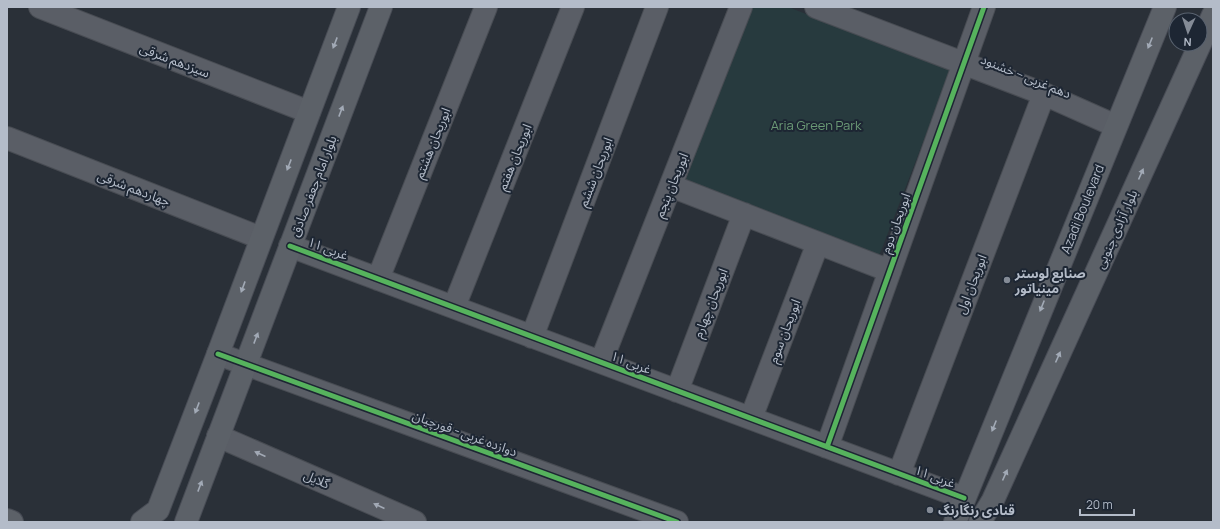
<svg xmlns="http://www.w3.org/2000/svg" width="1220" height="529" viewBox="0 0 1220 529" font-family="Manrope,'Noto Sans Arabic',sans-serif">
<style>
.green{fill:#273a3e}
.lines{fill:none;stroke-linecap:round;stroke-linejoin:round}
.minor-casing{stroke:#484c53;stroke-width:24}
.major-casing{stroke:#484c55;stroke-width:24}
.minor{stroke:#5a5e66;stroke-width:22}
.major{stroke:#5c6168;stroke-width:22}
.cycleway-casing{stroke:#1d2633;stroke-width:8}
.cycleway{stroke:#56b35d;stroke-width:5}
.oneway{fill:#a2aab6}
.oneway2{fill:#a2a9b5}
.poi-dot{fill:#848b96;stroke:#1d2633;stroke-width:1.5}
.labels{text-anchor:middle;stroke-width:4;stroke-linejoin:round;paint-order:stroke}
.street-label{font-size:13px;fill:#b4bcc9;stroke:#1d2633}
.park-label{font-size:13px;fill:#6b9a76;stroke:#1d2633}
.poi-label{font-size:13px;font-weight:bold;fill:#b4bcc9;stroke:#1d2633;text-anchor:start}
</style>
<rect width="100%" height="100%" fill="#2a3038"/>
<path class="green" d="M 749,7 L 788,7 L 951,70 L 879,256 L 682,181 Z"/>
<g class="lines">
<defs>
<path id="minor" d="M 40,7 L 309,112
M 816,7 L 1044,94 L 1116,126
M 7,138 L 261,238
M 671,186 L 890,271
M 290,246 L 964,498
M 378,279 L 486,7
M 454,307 L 573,7
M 532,337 L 657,7
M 218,354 L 677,522
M 601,362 L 741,7
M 677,391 L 744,214
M 751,418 L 818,243
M 218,436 L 415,522
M 827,447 L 984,7
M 899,474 L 1044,94"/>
<path id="major" d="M 1200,44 L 1213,15
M 7,520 L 12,522
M 142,522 L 158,510 L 218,354 L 349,7
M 186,522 L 381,7
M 955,522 L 1165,7
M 980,522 L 993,500 L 1200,44"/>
</defs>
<use href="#minor" class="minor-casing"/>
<use href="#major" class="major-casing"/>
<use href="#minor" class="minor"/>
<use href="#major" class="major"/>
<defs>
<path id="cycleway" d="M 290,246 L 964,498
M 218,354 L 677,522
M 827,447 L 984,7"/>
</defs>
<use href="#cycleway" class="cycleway-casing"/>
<use href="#cycleway" class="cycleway"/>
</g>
<defs><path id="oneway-solid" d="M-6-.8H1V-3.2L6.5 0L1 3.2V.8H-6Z"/></defs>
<g class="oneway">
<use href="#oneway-solid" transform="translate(335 43) rotate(111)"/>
<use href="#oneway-solid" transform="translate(1150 43) rotate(112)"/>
<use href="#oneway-solid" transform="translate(341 111) rotate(-69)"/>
<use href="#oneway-solid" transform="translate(289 165) rotate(111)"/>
<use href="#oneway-solid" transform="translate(1141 174) rotate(-66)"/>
<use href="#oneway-solid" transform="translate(243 287) rotate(110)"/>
<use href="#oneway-solid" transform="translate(1042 306) rotate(112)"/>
<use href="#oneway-solid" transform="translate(256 338) rotate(-69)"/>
<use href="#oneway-solid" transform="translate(1058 357) rotate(-66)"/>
<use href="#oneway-solid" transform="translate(197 408) rotate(111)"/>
<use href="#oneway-solid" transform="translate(994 426) rotate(112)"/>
<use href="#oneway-solid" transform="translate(1005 475) rotate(-66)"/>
<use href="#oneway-solid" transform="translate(200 486) rotate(-69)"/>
</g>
<g class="oneway2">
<use href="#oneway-solid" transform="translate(260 454) rotate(-156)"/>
<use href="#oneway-solid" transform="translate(379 506) rotate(-156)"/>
</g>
<g class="poi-dot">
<circle cx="1007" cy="280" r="4"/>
<circle cx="930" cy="510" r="4"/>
</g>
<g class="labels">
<g class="street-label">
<text transform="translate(175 60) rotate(21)" y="5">سیزدهم شرقی</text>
<text transform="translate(1026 76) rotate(22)" y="5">دهم غربی -- خشنود</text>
<text transform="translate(432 143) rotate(-68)" y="5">ابوریحان هشتم</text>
<text transform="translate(514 157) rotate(-68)" y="5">ابوریحان هفتم</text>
<text transform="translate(595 172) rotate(-69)" y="5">ابوریحان ششم</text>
<text transform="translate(671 185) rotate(-68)" y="5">ابوریحان پنجم</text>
<text transform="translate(313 186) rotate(-69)" y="5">بلوار امام جعفر صادق</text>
<text transform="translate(134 188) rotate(21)" y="5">چهاردهم شرقی</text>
<text transform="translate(1082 209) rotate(-68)" y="5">Azadi Boulevard</text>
<text transform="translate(895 223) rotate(-70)" y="5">ابوریحان دوم</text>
<text transform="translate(1116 229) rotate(-66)" y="5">بلوار آزادی جنوبی</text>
<text transform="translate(328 248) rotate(21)" y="5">۱۱ غربی</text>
<text transform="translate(971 284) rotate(-69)" y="5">ابوریحان اول</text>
<text transform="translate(710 303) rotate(-69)" y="5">ابوریحان چهارم</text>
<text transform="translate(784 331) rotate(-69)" y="5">ابوریحان سوم</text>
<text transform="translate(631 362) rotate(21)" y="5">۱۱ غربی</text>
<text transform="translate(465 433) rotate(20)" y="5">دوازده غربی - قورچیان</text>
<text transform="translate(935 476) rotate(21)" y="5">۱۱ غربی</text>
<text transform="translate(317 479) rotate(24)" y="5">گلایل</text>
</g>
<g class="park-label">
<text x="816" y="130">Aria Green Park</text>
</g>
<g class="poi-label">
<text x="1015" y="278">صنایع لوستر<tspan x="1015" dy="15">مینیاتور</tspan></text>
<text x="938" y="515">قنادی رنگارنگ</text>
</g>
</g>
<rect width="1220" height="529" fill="none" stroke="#b4bcc9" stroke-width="16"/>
<g transform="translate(1188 32) rotate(183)"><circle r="19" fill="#1d2633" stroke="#59626f"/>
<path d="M0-3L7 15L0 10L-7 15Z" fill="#848b96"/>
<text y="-6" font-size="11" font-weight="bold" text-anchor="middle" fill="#b4bcc9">N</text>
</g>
<path d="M1080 509v6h54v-6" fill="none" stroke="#b4bcc9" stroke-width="2"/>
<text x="1086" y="509" font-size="12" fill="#b4bcc9" stroke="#1d2633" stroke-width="3" paint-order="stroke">20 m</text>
</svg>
